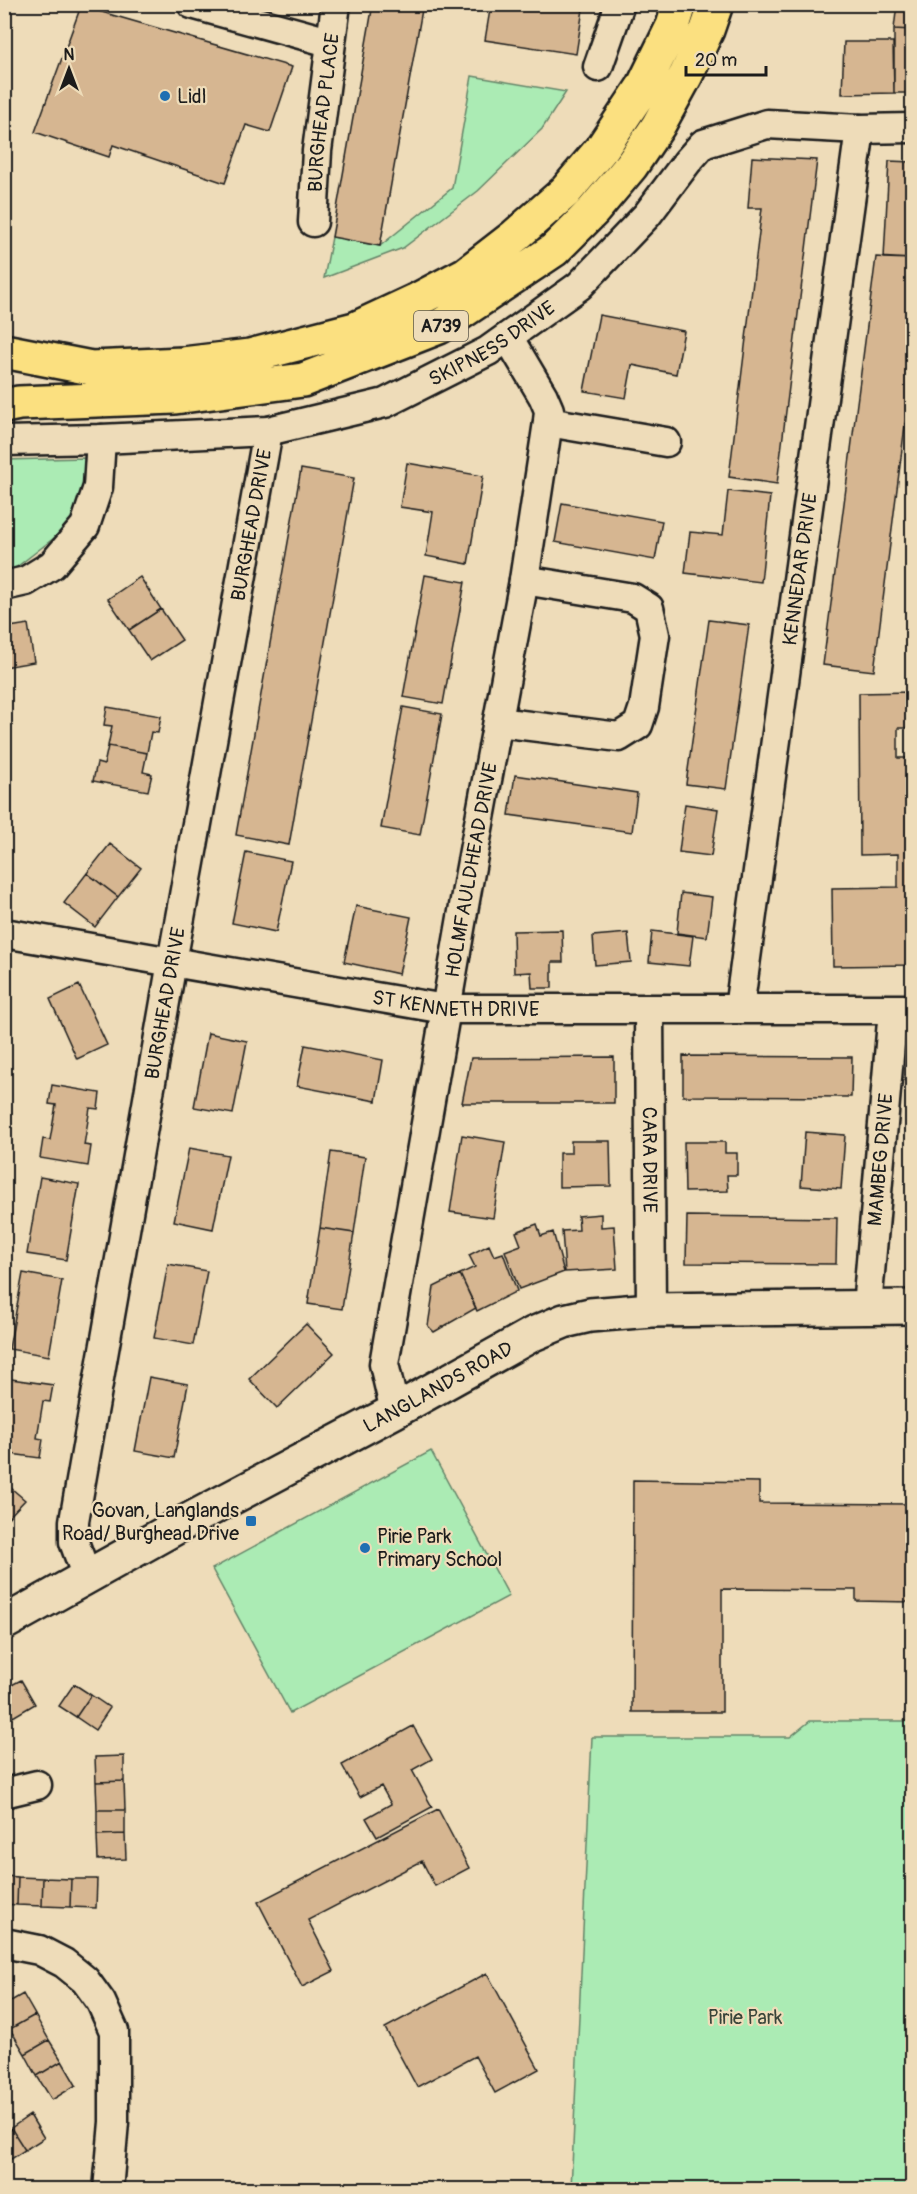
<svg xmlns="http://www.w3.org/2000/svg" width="917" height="2194" viewBox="0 0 917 2194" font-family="Pangolin,sans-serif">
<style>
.green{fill:#abebb4;stroke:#648468;stroke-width:1.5}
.building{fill:#d6b691;stroke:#1c1c1c;stroke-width:1.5}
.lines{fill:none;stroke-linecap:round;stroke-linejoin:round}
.street-casing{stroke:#1c1c1c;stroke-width:33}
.secondary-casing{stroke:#1c1c1c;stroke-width:38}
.primary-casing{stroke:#1c1c1c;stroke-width:38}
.street{stroke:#eedcb9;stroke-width:28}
.secondary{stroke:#eedcb9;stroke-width:33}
.primary{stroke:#fbe080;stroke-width:33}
.poi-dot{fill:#1f6fb2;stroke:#eedcb9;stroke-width:2}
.labels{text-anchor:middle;stroke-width:4.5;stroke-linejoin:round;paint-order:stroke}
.shield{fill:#eedcb9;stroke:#5b564b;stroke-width:1.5}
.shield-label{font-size:18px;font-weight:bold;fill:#1c1c1c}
.poi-label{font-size:20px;fill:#1c1c1c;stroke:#eedcb9;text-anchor:start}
.street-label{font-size:20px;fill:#1c1c1c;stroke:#eedcb9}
.park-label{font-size:20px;fill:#39453a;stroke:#eedcb9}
</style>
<rect width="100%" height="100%" fill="#eedcb9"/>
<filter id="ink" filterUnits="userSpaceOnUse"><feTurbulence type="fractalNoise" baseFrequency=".0167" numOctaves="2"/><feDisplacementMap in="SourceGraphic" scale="12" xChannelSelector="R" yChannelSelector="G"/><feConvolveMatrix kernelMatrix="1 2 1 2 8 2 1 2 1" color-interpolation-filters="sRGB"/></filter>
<g filter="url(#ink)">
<path class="green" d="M 472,76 L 566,92 L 542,129 L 478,191 L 403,248 L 324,278 L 332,237 L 380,246 L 452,188 Z
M 85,458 L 85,514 L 5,576 L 5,460 Z
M 431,1451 L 509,1596 L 290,1713 L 212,1569 Z
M 810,1721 L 912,1721 L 912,2189 L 571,2189 L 592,1737 L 790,1737 Z"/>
<path class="building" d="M 373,4 L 423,4 L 380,246 L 332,237 Z
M 491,4 L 554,4 L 583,9 L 576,54 L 485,40 Z
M 897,4 L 912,4 L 912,30 L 894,29 Z
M 81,6 L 292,67 L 270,132 L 246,125 L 225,183 L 113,145 L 109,157 L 35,132 Z
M 894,29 L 912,30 L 912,93 L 894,93 Z
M 844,42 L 893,42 L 894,93 L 842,94 Z
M 752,157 L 817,160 L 777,484 L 729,477 L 762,208 L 748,208 Z
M 889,161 L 912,162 L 912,259 L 884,258 Z
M 876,257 L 912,259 L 912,370 L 874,671 L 823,665 Z
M 599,315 L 684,331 L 676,374 L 632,365 L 626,398 L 584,391 Z
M 407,463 L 483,476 L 468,564 L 426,556 L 433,512 L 400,507 Z
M 301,469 L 354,478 L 289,845 L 236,835 Z
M 728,491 L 770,496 L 761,582 L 685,573 L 690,532 L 723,535 Z
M 562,503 L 662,521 L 655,560 L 555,542 Z
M 425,575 L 465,582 L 443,704 L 403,697 Z
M 140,577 L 161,609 L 129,630 L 108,599 Z
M 161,609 L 182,640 L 150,661 L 129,630 Z
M 709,620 L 749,625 L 726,789 L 686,784 Z
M 28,624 L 34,662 L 4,667 L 4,628 Z
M 912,692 L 912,728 L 898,728 L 898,758 L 912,758 L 912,965 L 833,966 L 832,888 L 898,887 L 898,854 L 860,855 L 859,693 Z
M 107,707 L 161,716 L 158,733 L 151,732 L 147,753 L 108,746 L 112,726 L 104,725 Z
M 403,707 L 442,714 L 420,835 L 381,828 Z
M 108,746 L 147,753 L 143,772 L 152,774 L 148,791 L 93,781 L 97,763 L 104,765 Z
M 515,775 L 637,793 L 632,832 L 509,815 Z
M 685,804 L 718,809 L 711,856 L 679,852 Z
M 110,844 L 141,868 L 118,897 L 87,873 Z
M 246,852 L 291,861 L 276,932 L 232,923 Z
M 87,873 L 118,897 L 95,927 L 64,903 Z
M 681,893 L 712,897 L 707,937 L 677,933 Z
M 356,906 L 411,917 L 399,974 L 344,962 Z
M 562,930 L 563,962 L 552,962 L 552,988 L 532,988 L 531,972 L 514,973 L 513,931 Z
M 652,931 L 693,936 L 689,966 L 649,962 Z
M 628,933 L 631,962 L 595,965 L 593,936 Z
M 79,985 L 107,1045 L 77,1059 L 50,999 Z
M 208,1033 L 247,1041 L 233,1114 L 194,1107 Z
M 305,1045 L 383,1060 L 376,1101 L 297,1086 Z
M 683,1056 L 852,1057 L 851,1097 L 683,1096 Z
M 614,1057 L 614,1103 L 462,1103 L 471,1058 Z
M 52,1085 L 100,1093 L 98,1109 L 90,1108 L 84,1145 L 91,1146 L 88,1166 L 40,1158 L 43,1139 L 50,1140 L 56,1105 L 49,1104 Z
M 805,1132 L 845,1135 L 841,1189 L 801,1186 Z
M 462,1135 L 505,1142 L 493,1218 L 450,1212 Z
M 571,1141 L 610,1141 L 611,1186 L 559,1187 L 559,1153 L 571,1153 Z
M 684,1142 L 725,1142 L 725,1153 L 737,1153 L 737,1175 L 727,1175 L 728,1191 L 685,1192 Z
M 189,1148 L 228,1155 L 213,1229 L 174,1221 Z
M 331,1152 L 365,1157 L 354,1233 L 320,1228 Z
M 40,1177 L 79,1184 L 66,1260 L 27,1254 Z
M 601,1214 L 601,1227 L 614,1226 L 617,1269 L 565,1272 L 562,1231 L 579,1230 L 578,1216 Z
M 687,1216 L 837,1218 L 836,1264 L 686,1263 Z
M 537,1224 L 541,1236 L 553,1232 L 564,1272 L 519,1289 L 505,1251 L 521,1245 L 516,1232 Z
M 910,1225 L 912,1225 L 912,1262 L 910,1263 Z
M 320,1228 L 354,1233 L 342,1309 L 308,1304 Z
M 489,1245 L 494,1256 L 503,1253 L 517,1291 L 477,1311 L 460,1274 L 475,1267 L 469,1255 Z
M 168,1264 L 207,1271 L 193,1345 L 154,1338 Z
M 23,1273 L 62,1280 L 49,1356 L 9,1349 Z
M 460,1274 L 476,1308 L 434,1332 L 428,1326 L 434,1287 Z
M 306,1324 L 334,1353 L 277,1408 L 249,1379 Z
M 149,1377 L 188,1384 L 174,1458 L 135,1451 Z
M 4,1378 L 53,1385 L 50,1402 L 43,1401 L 37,1438 L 43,1439 L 40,1458 L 4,1453 L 4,1422 L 8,1398 L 4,1397 Z
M 633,1480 L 759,1482 L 759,1503 L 912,1504 L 912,1602 L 856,1601 L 856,1590 L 722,1589 L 722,1712 L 632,1712 Z
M 4,1482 L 25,1500 L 4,1522 Z
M 21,1680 L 35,1704 L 13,1717 L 4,1702 L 4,1689 Z
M 74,1684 L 91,1695 L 76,1717 L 59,1706 Z
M 91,1695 L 110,1708 L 95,1730 L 76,1717 Z
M 4,1702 L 13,1717 L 4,1722 Z
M 413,1726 L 432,1759 L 412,1770 L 432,1807 L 377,1837 L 366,1818 L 391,1804 L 381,1786 L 360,1797 L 342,1765 Z
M 124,1756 L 124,1781 L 96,1782 L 95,1757 Z
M 124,1781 L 125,1810 L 97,1810 L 96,1782 Z
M 438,1809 L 469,1868 L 435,1886 L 422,1861 L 308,1920 L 334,1971 L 302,1987 L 258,1902 Z
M 97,1810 L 125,1810 L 125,1834 L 97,1835 Z
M 125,1834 L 126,1859 L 98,1860 L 97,1835 Z
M 4,1876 L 18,1877 L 17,1905 L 4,1904 Z
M 18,1877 L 43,1878 L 42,1906 L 17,1905 Z
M 43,1878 L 71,1879 L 70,1907 L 42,1906 Z
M 71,1879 L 97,1879 L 96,1908 L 70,1907 Z
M 487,1973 L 539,2069 L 495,2093 L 475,2056 L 417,2087 L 385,2028 Z
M 23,1994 L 35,2015 L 10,2029 L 4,2019 L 4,2005 Z
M 35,2015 L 49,2040 L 25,2054 L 10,2029 Z
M 49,2040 L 62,2061 L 37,2076 L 25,2054 Z
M 62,2061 L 76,2085 L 52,2100 L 37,2076 Z
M 30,2115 L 44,2138 L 25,2150 L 11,2128 Z
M 11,2128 L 25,2150 L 8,2161 L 4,2156 L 4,2132 Z"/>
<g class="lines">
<defs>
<g id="street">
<path d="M 192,4 L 329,42"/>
<path d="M 598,67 L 620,4"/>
<path id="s1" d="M 313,222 L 317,151 L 336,4"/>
<path d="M 548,422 L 666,442"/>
<path id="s2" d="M 4,441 L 101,439 L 268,431 L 385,403 L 488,351 L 579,286 L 647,215 L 687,162 L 703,144 L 767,124 L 860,129 L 912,128"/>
<path d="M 4,586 L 26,581 L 52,565 L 85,526 L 98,487 L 101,439"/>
<path d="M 498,722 L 619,737 L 638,725 L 644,707 L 655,635 L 649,608 L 633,598 L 524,580"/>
<path id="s3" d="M 4,933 L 445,1009 L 912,1009"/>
<path id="s4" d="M 739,1009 L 860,129"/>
<path id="s5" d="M 649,1010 L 651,1310"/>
<path id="s6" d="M 867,1307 L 893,1010"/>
<path id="s7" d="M 395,1411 L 384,1364 L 468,883 L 524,580 L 548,422 L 549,410 L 543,396 L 508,337"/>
<path id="s8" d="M 87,1577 L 74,1542 L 74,1521 L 172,962 L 268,431"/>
<path d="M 4,1793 L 37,1785"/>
<path d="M 4,1943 L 39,1950 L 64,1963 L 85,1980 L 101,2002 L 114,2031 L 114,2122 L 108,2190"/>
</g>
<g id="secondary">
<path id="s9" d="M 4,1623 L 180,1525 L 395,1411 L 533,1334 L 564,1321 L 590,1315 L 651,1310 L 912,1307"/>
</g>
<path id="primary" d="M 4,351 L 91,368 L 183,364 L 250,356 L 355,329 L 415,301 L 466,274 L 515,236 L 565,192 L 603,147 L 643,87 L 673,26 L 680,4
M 4,406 L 19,403 L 175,397 L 303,380 L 439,327 L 554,250 L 593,211 L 631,166 L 658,126 L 686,75 L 707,30 L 716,4"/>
</defs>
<use href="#street" class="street-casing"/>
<use href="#secondary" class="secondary-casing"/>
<use href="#primary" class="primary-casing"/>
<use href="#street" class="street"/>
<use href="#secondary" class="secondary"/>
<use href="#primary" class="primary"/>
</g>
</g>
<g class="poi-dot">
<circle cx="165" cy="96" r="6"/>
<rect x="245" y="1515" width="12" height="12" rx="3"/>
<circle cx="365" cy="1548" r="6"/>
</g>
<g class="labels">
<rect class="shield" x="414" y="311" width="54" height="30" rx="4.5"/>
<g class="shield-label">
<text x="441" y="332">A739</text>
</g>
<g class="poi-label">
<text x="177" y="103">Lidl</text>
<text x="239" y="1517" text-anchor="end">Govan, Langlands<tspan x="239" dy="23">Road/ Burghead Drive</tspan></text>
<text x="377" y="1543">Pirie Park<tspan x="377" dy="23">Primary School</tspan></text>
</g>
<g class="street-label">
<text dy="7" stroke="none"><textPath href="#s1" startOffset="110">BURGHEAD PLACE</textPath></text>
<text dy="7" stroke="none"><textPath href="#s2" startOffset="507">SKIPNESS DRIVE</textPath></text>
<text dy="7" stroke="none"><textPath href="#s8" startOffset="1070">BURGHEAD DRIVE</textPath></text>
<text dy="7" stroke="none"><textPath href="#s4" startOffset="444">KENNEDAR DRIVE</textPath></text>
<text dy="7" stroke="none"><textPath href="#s7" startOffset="550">HOLMFAULDHEAD DRIVE</textPath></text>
<text dy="7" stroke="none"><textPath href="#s3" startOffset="458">ST KENNETH DRIVE</textPath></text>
<text dy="7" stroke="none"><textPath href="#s8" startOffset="584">BURGHEAD DRIVE</textPath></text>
<text dy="7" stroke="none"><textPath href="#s6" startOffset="148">MAMBEG DRIVE</textPath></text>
<text dy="7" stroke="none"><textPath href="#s5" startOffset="150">CARA DRIVE</textPath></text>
<text dy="7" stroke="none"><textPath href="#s9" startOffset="494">LANGLANDS ROAD</textPath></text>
</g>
<g class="park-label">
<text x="745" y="2024">Pirie Park</text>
</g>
</g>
<rect width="917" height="2194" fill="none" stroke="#eedcb9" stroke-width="24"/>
<rect x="12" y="12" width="893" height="2170" fill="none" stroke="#1c1c1c" stroke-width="2" filter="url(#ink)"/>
<g transform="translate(69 69)" stroke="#eedcb9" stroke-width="4.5" paint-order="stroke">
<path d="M0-4.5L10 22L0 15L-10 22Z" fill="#1c1c1c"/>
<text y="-9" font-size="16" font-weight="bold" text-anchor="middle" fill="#1c1c1c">N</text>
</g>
<path d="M686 66v9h80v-9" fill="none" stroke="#1c1c1c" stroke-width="3"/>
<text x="695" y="66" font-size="18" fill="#1c1c1c" stroke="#eedcb9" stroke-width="4.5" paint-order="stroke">20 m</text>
</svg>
